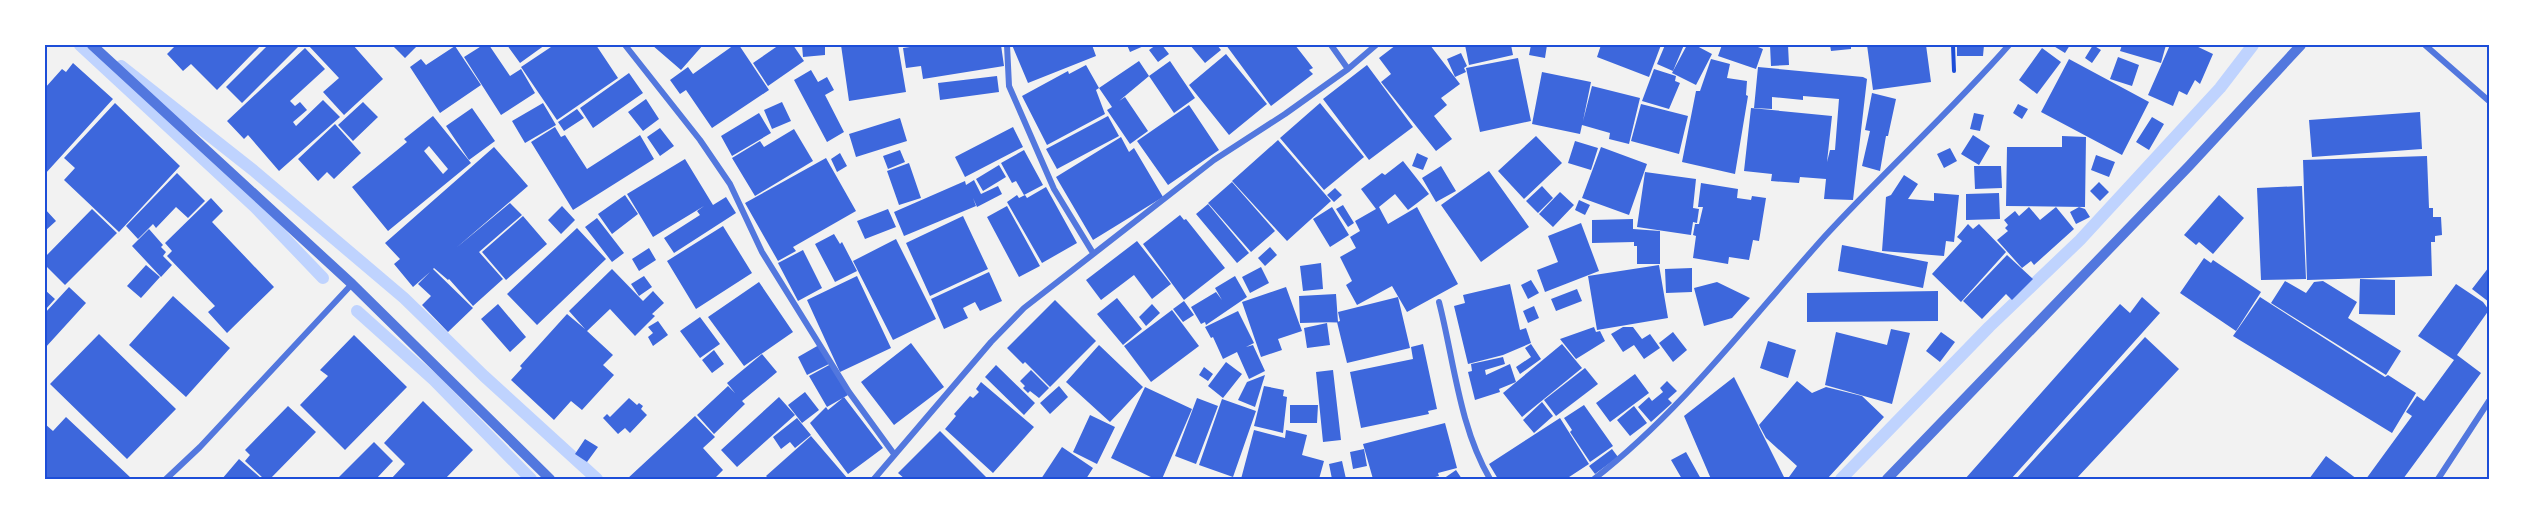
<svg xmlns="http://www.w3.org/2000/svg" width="2534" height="524" viewBox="0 0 2534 524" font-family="'Roboto Condensed',sans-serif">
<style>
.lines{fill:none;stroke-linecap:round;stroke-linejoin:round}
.stream{stroke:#bfd3fe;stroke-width:12}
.building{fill:#3d67dc;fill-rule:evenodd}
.path{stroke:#1d4ed8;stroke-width:4}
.minor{stroke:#5277de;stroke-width:6}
.tertiary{stroke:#5277de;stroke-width:10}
.neatline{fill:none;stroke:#1d4ed8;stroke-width:2}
</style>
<rect width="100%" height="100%" fill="#f2f2f2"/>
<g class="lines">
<path class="stream" d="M 80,45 L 255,207 L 323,278
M 121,66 L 253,170 L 404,298 L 484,376 L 597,479
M 357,311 L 434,380 L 531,479
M 1841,479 L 1989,327 L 2080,240 L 2220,88 L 2253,45"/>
</g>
<path class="building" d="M 176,45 L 261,45 L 217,90 L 191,64 L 183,71 L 167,54 Z
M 268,45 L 300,45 L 242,103 L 226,87 Z
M 308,45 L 353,45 L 383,79 L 344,115 L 323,92 L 339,78 Z
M 392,45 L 418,45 L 405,58 Z
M 483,45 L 489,45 L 510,76 L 521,69 L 535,93 L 501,115 L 464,57 Z
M 507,45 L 545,45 L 520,63 Z
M 554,45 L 596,45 L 618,78 L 557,120 L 521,67 Z
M 652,45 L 703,45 L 681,70 Z
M 734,45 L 739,45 L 769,90 L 712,128 L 686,90 L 680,94 L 670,80 L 688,67 L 693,74 Z
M 779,45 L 793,45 L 804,61 L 768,86 L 753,63 Z
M 802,45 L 825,45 L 825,55 L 803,57 Z
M 841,45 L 898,45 L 906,92 L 849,101 Z
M 924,45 L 1001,45 L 1004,66 L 923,79 L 921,66 L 906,68 L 903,48 Z
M 1012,45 L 1092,45 L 1096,56 L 1028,83 Z
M 1127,45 L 1146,45 L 1130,52 Z
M 1156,45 L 1162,45 L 1169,54 L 1158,62 L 1149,50 Z
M 1190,45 L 1217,45 L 1221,50 L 1205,63 Z
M 1226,45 L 1295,45 L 1313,68 L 1309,70 L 1313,74 L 1271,106 Z
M 1396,45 L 1430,45 L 1460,84 L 1441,98 L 1447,105 L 1434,116 L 1452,139 L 1436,151 L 1381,82 L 1391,74 L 1379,58 Z
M 1465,45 L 1511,45 L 1513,55 L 1469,65 Z
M 1531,45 L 1547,45 L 1545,58 L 1529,55 Z
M 1601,45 L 1661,45 L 1649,77 L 1597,57 Z
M 1665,45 L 1684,45 L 1673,71 L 1657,64 Z
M 1687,45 L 1695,45 L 1712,54 L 1696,85 L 1672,73 Z
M 1722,45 L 1753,45 L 1763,49 L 1756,69 L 1718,56 Z
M 1770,45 L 1788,45 L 1789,65 L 1771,66 Z
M 1830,45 L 1851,45 L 1851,49 L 1831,51 Z
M 1867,45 L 1926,45 L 1931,82 L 1873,90 Z
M 1957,45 L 1984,45 L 1983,56 L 1957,56 Z
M 2052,45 L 2070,45 L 2065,53 Z
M 2093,45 L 2101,50 L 2092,63 L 2085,58 Z
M 2122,45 L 2166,45 L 2161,63 L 2120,51 Z
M 2170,45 L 2194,45 L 2213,54 L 2200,84 L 2195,80 L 2187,95 L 2179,91 L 2173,106 L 2148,95 Z
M 455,46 L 481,85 L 440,113 L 410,67 L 421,59 L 426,65 Z
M 305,48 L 325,69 L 290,101 L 295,106 L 300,102 L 307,110 L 293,122 L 296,126 L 323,100 L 340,117 L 279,171 L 248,135 L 244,139 L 227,121 Z
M 2042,48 L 2061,62 L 2037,94 L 2019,80 Z
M 1461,53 L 1467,66 L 1464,68 L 1466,72 L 1455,77 L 1447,59 Z
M 1226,54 L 1267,104 L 1229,135 L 1189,85 Z
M 2118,57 L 2139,65 L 2132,86 L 2110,79 Z
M 1518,58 L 1531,121 L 1480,132 L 1466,68 Z
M 1711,59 L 1730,64 L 1727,78 L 1747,81 L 1746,95 L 1748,96 L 1735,174 L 1682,162 L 1696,91 L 1700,91 Z
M 2069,59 L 2149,102 L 2122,155 L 2041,112 Z
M 1139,61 L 1149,76 L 1119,101 L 1125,97 L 1148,131 L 1130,144 L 1107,110 L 1112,107 L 1099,88 Z
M 1170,61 L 1195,98 L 1174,113 L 1149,76 Z
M 73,63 L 113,99 L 45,174 L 45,88 L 62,69 L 66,72 Z
M 1086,65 L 1099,88 L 1096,90 L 1105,114 L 1047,145 L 1022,96 L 1068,71 L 1069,74 Z
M 1367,65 L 1413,127 L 1369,160 L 1323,99 Z
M 1758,67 L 1863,77 L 1867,79 L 1853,200 L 1824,199 L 1826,179 L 1800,177 L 1799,183 L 1771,181 L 1772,174 L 1744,171 L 1751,108 L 1832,116 L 1827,162 L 1830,150 L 1835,150 L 1839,99 L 1803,96 L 1803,100 L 1772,97 L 1772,109 L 1754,108 Z
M 1654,69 L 1676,76 L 1675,81 L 1680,83 L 1669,109 L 1642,101 Z
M 811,70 L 818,82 L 827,77 L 834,90 L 825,95 L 844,132 L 827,142 L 794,80 Z
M 1542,72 L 1591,82 L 1583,121 L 1592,86 L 1640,98 L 1629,144 L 1609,139 L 1610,133 L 1582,125 L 1580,134 L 1532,124 Z
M 629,73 L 643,93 L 593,128 L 580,108 Z
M 997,76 L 999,92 L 940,100 L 938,83 Z
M 1872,93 L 1896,99 L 1888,136 L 1886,136 L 1880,171 L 1862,166 L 1870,131 L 1865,130 Z
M 646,99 L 659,119 L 643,131 L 628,112 Z
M 363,102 L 378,117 L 353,141 L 338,125 Z
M 782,102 L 791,121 L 772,129 L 764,110 Z
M 115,103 L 180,166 L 119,232 L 64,180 L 75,168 L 64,158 Z
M 543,103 L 556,125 L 525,143 L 512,121 Z
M 1320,103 L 1364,157 L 1324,190 L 1280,138 Z
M 1641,104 L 1688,116 L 1679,154 L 1631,141 Z
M 2018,104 L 2028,109 L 2022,119 L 2013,113 Z
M 1189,105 L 1219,150 L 1168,185 L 1137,141 Z
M 472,108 L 495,141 L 469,160 L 446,126 Z
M 577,109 L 584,118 L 564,131 L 558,122 Z
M 2420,112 L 2422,149 L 2312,157 L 2309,120 Z
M 759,113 L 771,133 L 732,156 L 721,136 Z
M 1974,113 L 1984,115 L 1980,131 L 1970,129 Z
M 433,116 L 471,163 L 388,231 L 352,187 L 407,142 L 404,139 ZM 429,146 L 448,169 L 443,174 L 424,151 Z
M 1108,116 L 1119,136 L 1057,169 L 1046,149 Z
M 2152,117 L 2164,124 L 2149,150 L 2136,142 Z
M 900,118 L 907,141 L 856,157 L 849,134 Z
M 335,124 L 361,153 L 334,179 L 327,172 L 318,181 L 298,159 Z
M 555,127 L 561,137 L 565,135 L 587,169 L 640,135 L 654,159 L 573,210 L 531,142 Z
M 1013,127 L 1023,147 L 965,177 L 955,157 Z
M 660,128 L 674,146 L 660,156 L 647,137 Z
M 794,129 L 813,161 L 755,196 L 732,158 L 760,141 L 764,147 Z
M 1973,135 L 1990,146 L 1979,165 L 1961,154 Z
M 1536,136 L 1562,163 L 1524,199 L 1498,171 Z
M 2062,136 L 2086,137 L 2085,207 L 2006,206 L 2007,147 L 2062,147 Z
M 1121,137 L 1129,152 L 1134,148 L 1163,197 L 1093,240 L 1056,177 Z
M 1278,140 L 1331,201 L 1287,241 L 1232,181 Z
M 1575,141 L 1598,148 L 1591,170 L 1568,163 Z
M 494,147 L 528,186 L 456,248 L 510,203 L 522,215 L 479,252 L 503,279 L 473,306 L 449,279 L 448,280 L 434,268 L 433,269 L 473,308 L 448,332 L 422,305 L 431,296 L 418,284 L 430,272 L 413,287 L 394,264 L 400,259 L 385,243 Z
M 1601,147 L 1647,164 L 1629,215 L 1582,198 Z
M 1950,148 L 1957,161 L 1944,168 L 1937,154 Z
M 900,150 L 905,162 L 888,169 L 883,156 Z
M 1024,150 L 1043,185 L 1024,195 L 1016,181 L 1012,183 L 1001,163 Z
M 840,153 L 847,166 L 837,172 L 831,159 Z
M 1417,153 L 1428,158 L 1423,170 L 1412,166 Z
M 2096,155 L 2115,162 L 2109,177 L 2091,170 Z
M 2427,156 L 2429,208 L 2433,208 L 2433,217 L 2441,217 L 2442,235 L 2435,236 L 2435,242 L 2431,242 L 2432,276 L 2307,280 L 2303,160 Z
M 826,158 L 856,211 L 793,247 L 796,251 L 778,261 L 745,203 Z
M 685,159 L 713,205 L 726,197 L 736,213 L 674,253 L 664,238 L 700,215 L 697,211 L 704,206 L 653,237 L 627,194 Z
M 1403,161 L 1429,194 L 1408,210 L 1395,194 L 1379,207 L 1388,224 L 1417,207 L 1458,284 L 1407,312 L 1392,286 L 1357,305 L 1346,285 L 1352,281 L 1340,257 L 1356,248 L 1350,237 L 1360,231 L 1355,221 L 1376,209 L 1361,189 L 1382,173 L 1385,175 Z
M 909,163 L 921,198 L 899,205 L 887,171 Z
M 999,165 L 1006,177 L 983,191 L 976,179 Z
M 1441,166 L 1456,191 L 1436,202 L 1422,178 Z
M 1974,166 L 2001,166 L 2002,188 L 1975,189 Z
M 1489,171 L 1529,227 L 1481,262 L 1441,205 Z
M 1645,172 L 1696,179 L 1693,208 L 1699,209 L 1697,223 L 1693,222 L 1691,235 L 1637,227 Z
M 177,173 L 205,201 L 188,218 L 176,207 L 156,228 L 153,224 L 138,239 L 126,226 Z
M 1904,175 L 1918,184 L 1908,199 L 1934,201 L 1934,193 L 1959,195 L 1954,242 L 1946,241 L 1944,256 L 1882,251 L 1886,197 L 1891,195 Z
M 974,180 L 981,194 L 998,186 L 1002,194 L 977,207 L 973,198 L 976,206 L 904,236 L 894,212 L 965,181 L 966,185 Z
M 1232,182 L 1275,231 L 1251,252 L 1208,203 Z
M 2099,182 L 2109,192 L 2100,201 L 2090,191 Z
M 1701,183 L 1738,189 L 1737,198 L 1751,200 L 1752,196 L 1766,198 L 1759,241 L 1753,240 L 1749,260 L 1729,257 L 1728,264 L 1693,258 L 1696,236 L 1693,235 L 1695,224 L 1699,224 L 1703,207 L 1698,207 Z
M 1542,186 L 1553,198 L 1538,213 L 1526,201 Z
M 2302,186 L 2306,279 L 2261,280 L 2257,188 Z
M 1046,187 L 1077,243 L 1042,263 L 1007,202 L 1017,195 L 1019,198 L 1025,195 L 1027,198 Z
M 1335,188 L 1342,195 L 1334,202 L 1327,195 Z
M 1560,192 L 1574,205 L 1553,227 L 1539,214 Z
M 1999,193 L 2000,219 L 1966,220 L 1966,194 Z
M 625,195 L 638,214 L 612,234 L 598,214 Z
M 2219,195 L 2244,218 L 2213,254 L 2199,242 L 2196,245 L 2184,235 Z
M 211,198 L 223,211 L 212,222 L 274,287 L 227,333 L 208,312 L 215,306 L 167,256 L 172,251 L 165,243 Z
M 1579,200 L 1590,205 L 1585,215 L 1575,210 Z
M 1208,204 L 1249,253 L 1237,263 L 1196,214 Z
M 1343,205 L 1354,223 L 1348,227 L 1336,209 Z
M 562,206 L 575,220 L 561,234 L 548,220 Z
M 1007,206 L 1040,266 L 1019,277 L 987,217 Z
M 1332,207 L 1349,235 L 1330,247 L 1313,219 Z
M 2029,207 L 2040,220 L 2056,207 L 2074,229 L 2034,265 L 2031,261 L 2022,268 L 1997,240 L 2008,231 L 2005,228 L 2008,225 L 2004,220 L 2015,211 L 2019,216 Z
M 2079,207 L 2085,209 L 2090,217 L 2076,224 L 2070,212 Z
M 45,209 L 56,221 L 45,231 Z
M 92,209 L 117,233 L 65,285 L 45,265 L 45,257 Z
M 888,209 L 896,227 L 865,239 L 857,221 Z
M 1180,215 L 1184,220 L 1186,219 L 1225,268 L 1184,300 L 1143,244 Z
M 523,216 L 547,244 L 506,280 L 482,252 Z
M 963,216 L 988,269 L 930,296 L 906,243 Z
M 597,218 L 624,253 L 612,262 L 585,227 Z
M 1633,219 L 1633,229 L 1660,231 L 1660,264 L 1637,264 L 1637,246 L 1634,246 L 1634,242 L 1592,243 L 1592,220 Z
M 1581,223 L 1599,271 L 1545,292 L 1537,270 L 1558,262 L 1548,236 Z
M 1968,224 L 1973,229 L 1979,224 L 2006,252 L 1961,302 L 1932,274 L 1962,241 L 1957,237 Z
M 723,226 L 752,273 L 696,309 L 667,261 Z
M 577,228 L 606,259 L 537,325 L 507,294 Z
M 149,229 L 163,245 L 161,247 L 166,252 L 163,256 L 172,265 L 161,277 L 132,246 Z
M 834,234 L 840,244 L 842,242 L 857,271 L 835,282 L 815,244 Z
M 896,239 L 936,319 L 893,340 L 853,261 Z
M 1137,241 L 1171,284 L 1152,299 L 1134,275 L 1101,300 L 1086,280 Z
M 1842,245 L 1928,262 L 1923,288 L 1838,271 Z
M 1270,247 L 1277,255 L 1265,266 L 1258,258 Z
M 649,248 L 656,260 L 639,271 L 632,259 Z
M 803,250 L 822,288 L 798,301 L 778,263 Z
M 2007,255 L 2033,279 L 2012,300 L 2006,294 L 1982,319 L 1963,301 Z
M 2204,258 L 2211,263 L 2213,260 L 2261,292 L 2236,331 L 2180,293 Z
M 1321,263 L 1323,289 L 1303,291 L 1300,266 Z
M 146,265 L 160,277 L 141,298 L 127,286 Z
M 1659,265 L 1668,318 L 1597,330 L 1588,276 Z
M 1261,267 L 1269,283 L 1250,293 L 1242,277 Z
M 2489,267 L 2489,302 L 2472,289 Z
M 1692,268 L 1692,292 L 1666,293 L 1665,269 Z
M 612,269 L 643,301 L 653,291 L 664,303 L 652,314 L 655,316 L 635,336 L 610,309 L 587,331 L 613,355 L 603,365 L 614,375 L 582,410 L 571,401 L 554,420 L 511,380 L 522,368 L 520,366 L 567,314 L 585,329 L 569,311 Z
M 989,272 L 1002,301 L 980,311 L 975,302 L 963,308 L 968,318 L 944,329 L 931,299 Z
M 644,276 L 652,287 L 639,296 L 631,284 Z
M 857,276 L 891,348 L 840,372 L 807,300 Z
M 1235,276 L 1247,297 L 1206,325 L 1205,322 L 1201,324 L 1191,307 L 1216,292 L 1222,300 L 1215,288 Z
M 2360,279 L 2395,280 L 2395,315 L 2359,314 Z
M 1531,280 L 1539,293 L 1528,299 L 1521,285 Z
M 2285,281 L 2306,293 L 2314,282 L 2323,281 L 2357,302 L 2348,318 L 2401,351 L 2386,375 L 2271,303 Z
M 759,282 L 793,332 L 744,366 L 708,317 Z
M 1717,282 L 1750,298 L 1732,318 L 1704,326 L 1694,288 Z
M 1510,284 L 1520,330 L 1526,328 L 1531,343 L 1503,355 L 1468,364 L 1454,306 L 1465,303 L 1463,295 Z
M 2456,284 L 2483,302 L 2489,310 L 2457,355 L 2481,373 L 2403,479 L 2366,479 L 2412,416 L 2406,412 L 2417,396 L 2424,401 L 2454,360 L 2418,336 Z
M 69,287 L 86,303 L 45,348 L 45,313 Z
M 1286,287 L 1302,331 L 1278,339 L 1282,350 L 1261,357 L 1242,302 Z
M 1577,289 L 1582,301 L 1556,311 L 1551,299 Z
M 45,290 L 55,299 L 45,310 Z
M 1938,291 L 1938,321 L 1807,322 L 1807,293 Z
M 1336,294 L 1338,322 L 1300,323 L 1299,296 Z
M 173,296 L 230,348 L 186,397 L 129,345 Z
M 1398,297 L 1410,348 L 1347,363 L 1337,322 L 1340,321 L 1338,312 Z
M 2142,297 L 2160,313 L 2011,479 L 1965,479 L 2120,304 L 2130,313 Z
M 2260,297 L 2385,377 L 2388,375 L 2416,393 L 2392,433 L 2233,336 Z
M 1117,298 L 1142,329 L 1123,345 L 1097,314 Z
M 1055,300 L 1096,341 L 1050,387 L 1025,362 L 1023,364 L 1007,348 Z
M 1184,301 L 1194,315 L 1183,322 L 1173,309 Z
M 498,304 L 526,337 L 510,352 L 481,319 Z
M 1152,304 L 1160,313 L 1146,326 L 1139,317 Z
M 1534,306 L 1539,318 L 1528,323 L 1523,311 Z
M 1172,310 L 1199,346 L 1151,382 L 1124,346 Z
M 1238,311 L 1254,343 L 1246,347 L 1253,345 L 1265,371 L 1249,379 L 1237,352 L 1223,359 L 1213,337 L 1211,338 L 1205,327 Z
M 700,317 L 720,344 L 700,358 L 680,331 Z
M 658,321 L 668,335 L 653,346 L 648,337 L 653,333 L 648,327 Z
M 1327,323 L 1330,345 L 1307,348 L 1304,328 Z
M 1594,327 L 1596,332 L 1600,331 L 1605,341 L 1576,359 L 1560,339 Z
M 1623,327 L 1633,327 L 1642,339 L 1650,334 L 1660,348 L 1644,359 L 1634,345 L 1623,352 L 1611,334 Z
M 1891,329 L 1910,333 L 1892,404 L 1825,385 L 1836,332 L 1887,345 Z
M 1673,332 L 1687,350 L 1673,362 L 1659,343 Z
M 1941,332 L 1955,342 L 1940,362 L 1926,351 Z
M 99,334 L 176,409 L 127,459 L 50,384 Z
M 354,335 L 407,387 L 345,450 L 300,405 L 328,376 L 320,370 Z
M 2145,337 L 2179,369 L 2076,479 L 2016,479 Z
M 1768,341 L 1796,350 L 1788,378 L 1760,368 Z
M 911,343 L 944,387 L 894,425 L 861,382 Z
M 1423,344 L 1437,409 L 1428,411 L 1429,414 L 1361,428 L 1350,372 L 1413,359 L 1411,347 Z
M 1531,344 L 1541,359 L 1520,374 L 1516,367 L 1531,357 L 1525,348 Z
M 1562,344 L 1582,368 L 1522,417 L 1503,393 Z
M 819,345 L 829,364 L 807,375 L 798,357 Z
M 1099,345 L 1143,387 L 1110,422 L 1066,382 Z
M 714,350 L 724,364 L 712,373 L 702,360 Z
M 762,354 L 777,372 L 742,401 L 745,404 L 714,434 L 697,415 L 728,386 L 735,393 L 727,383 Z
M 1503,357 L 1505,364 L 1485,370 L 1486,375 L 1510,364 L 1516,382 L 1499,389 L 1500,392 L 1475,400 L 1468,372 L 1472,371 L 1471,364 Z
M 1226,362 L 1242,374 L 1223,398 L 1208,386 Z
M 831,364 L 848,395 L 827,407 L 809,376 Z
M 996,365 L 1035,403 L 1024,415 L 985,377 Z
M 1204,367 L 1213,374 L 1208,381 L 1199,375 Z
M 1585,368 L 1598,384 L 1556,416 L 1544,400 Z
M 1031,370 L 1049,388 L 1039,398 L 1030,391 L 1028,393 L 1023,388 L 1025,386 L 1020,381 Z
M 1333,370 L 1341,440 L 1323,442 L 1316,372 Z
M 1635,374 L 1649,393 L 1610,422 L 1596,403 Z
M 1265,375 L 1255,407 L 1238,400 L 1247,382 Z
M 1734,377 L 1785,479 L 1711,479 L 1684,416 Z
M 1667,381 L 1677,391 L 1668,399 L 1672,403 L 1651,422 L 1638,407 L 1649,397 L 1652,401 L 1663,392 L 1660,388 Z
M 1797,381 L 1812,393 L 1826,387 L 1862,396 L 1884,417 L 1827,479 L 1791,479 L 1789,477 L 1797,466 L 1766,438 L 1759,425 Z
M 981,382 L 1034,427 L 993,473 L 945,429 L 956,416 L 954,414 L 970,396 L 973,398 L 979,392 L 976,389 Z
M 1059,386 L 1068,397 L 1050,414 L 1040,403 Z
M 1264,386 L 1284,390 L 1283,396 L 1287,397 L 1283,433 L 1254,426 Z
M 1145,387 L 1192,409 L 1162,479 L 1155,479 L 1111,458 Z
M 805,392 L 819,410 L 802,423 L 788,405 Z
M 779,397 L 795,415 L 737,467 L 721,450 Z
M 844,397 L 883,448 L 848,474 L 810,423 L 826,407 L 828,410 Z
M 629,398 L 637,405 L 639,403 L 643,406 L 641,409 L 647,415 L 630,433 L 625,428 L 618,434 L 603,418 L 607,414 L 610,417 Z
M 1197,398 L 1218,406 L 1196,464 L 1175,456 Z
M 1222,399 L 1256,411 L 1233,477 L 1199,465 Z
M 423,401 L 473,450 L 445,479 L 391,479 L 405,464 L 384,443 Z
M 1542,402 L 1553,416 L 1534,433 L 1523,420 Z
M 1290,405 L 1318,405 L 1317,423 L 1290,423 Z
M 1584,405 L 1613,446 L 1590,462 L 1570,432 L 1572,430 L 1564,418 Z
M 288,406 L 316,432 L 270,479 L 264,479 L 245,461 L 250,455 L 245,450 Z
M 1634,406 L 1647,423 L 1630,436 L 1617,420 Z
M 1090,415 L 1115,427 L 1097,464 L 1073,452 Z
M 695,416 L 715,437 L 703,448 L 723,470 L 714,479 L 627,479 Z
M 66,417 L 131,478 L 130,479 L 45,479 L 45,424 L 53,431 Z
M 797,418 L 811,435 L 795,448 L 790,442 L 781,449 L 773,437 Z
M 1560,418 L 1589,464 L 1566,479 L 1498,479 L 1489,464 Z
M 1445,423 L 1457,468 L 1438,473 L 1439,476 L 1428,479 L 1373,479 L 1363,444 Z
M 1254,430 L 1285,438 L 1286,430 L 1307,435 L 1302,455 L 1324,461 L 1319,479 L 1241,479 Z
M 940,431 L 987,478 L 985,479 L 905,479 L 898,473 Z
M 811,436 L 848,479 L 769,479 L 766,476 Z
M 585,439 L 598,447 L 587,462 L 575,454 Z
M 374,442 L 393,461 L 376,479 L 337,479 Z
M 1062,447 L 1093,468 L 1086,479 L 1041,479 Z
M 1364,449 L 1367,466 L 1353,469 L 1350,452 Z
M 1612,449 L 1618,457 L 1595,474 L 1589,466 Z
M 1686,452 L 1701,479 L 1682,479 L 1671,460 Z
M 2326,456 L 2357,479 L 2309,479 Z
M 239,459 L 262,479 L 222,479 Z
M 1342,461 L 1346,479 L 1332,479 L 1329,464 Z
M 1456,470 L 1462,479 L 1443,479 Z"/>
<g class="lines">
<path class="path" d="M 1953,45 L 1954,71"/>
<path class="minor" d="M 625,45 L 700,140 L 730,184 L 762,252 L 849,392 L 894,454
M 1007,45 L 1009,86 L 1054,189 L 1093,253
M 1331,45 L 1348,69
M 2425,45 L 2489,101
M 1439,302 C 1454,360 1459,426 1490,479
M 166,479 L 200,447 L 352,284
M 874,479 L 991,342 L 1024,308 L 1214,160 L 1285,114 L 1348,69 L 1376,45
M 1594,479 C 1683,410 1751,318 1826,235 C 1886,170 1951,111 2009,45
M 2438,479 L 2489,401"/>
<path class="tertiary" d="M 92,45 L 352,284 L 550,479
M 1887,479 L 2189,166 L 2301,45"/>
</g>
<rect width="2534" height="524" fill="none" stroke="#ffffff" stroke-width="93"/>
<rect x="46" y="46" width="2442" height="432" class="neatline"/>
</svg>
